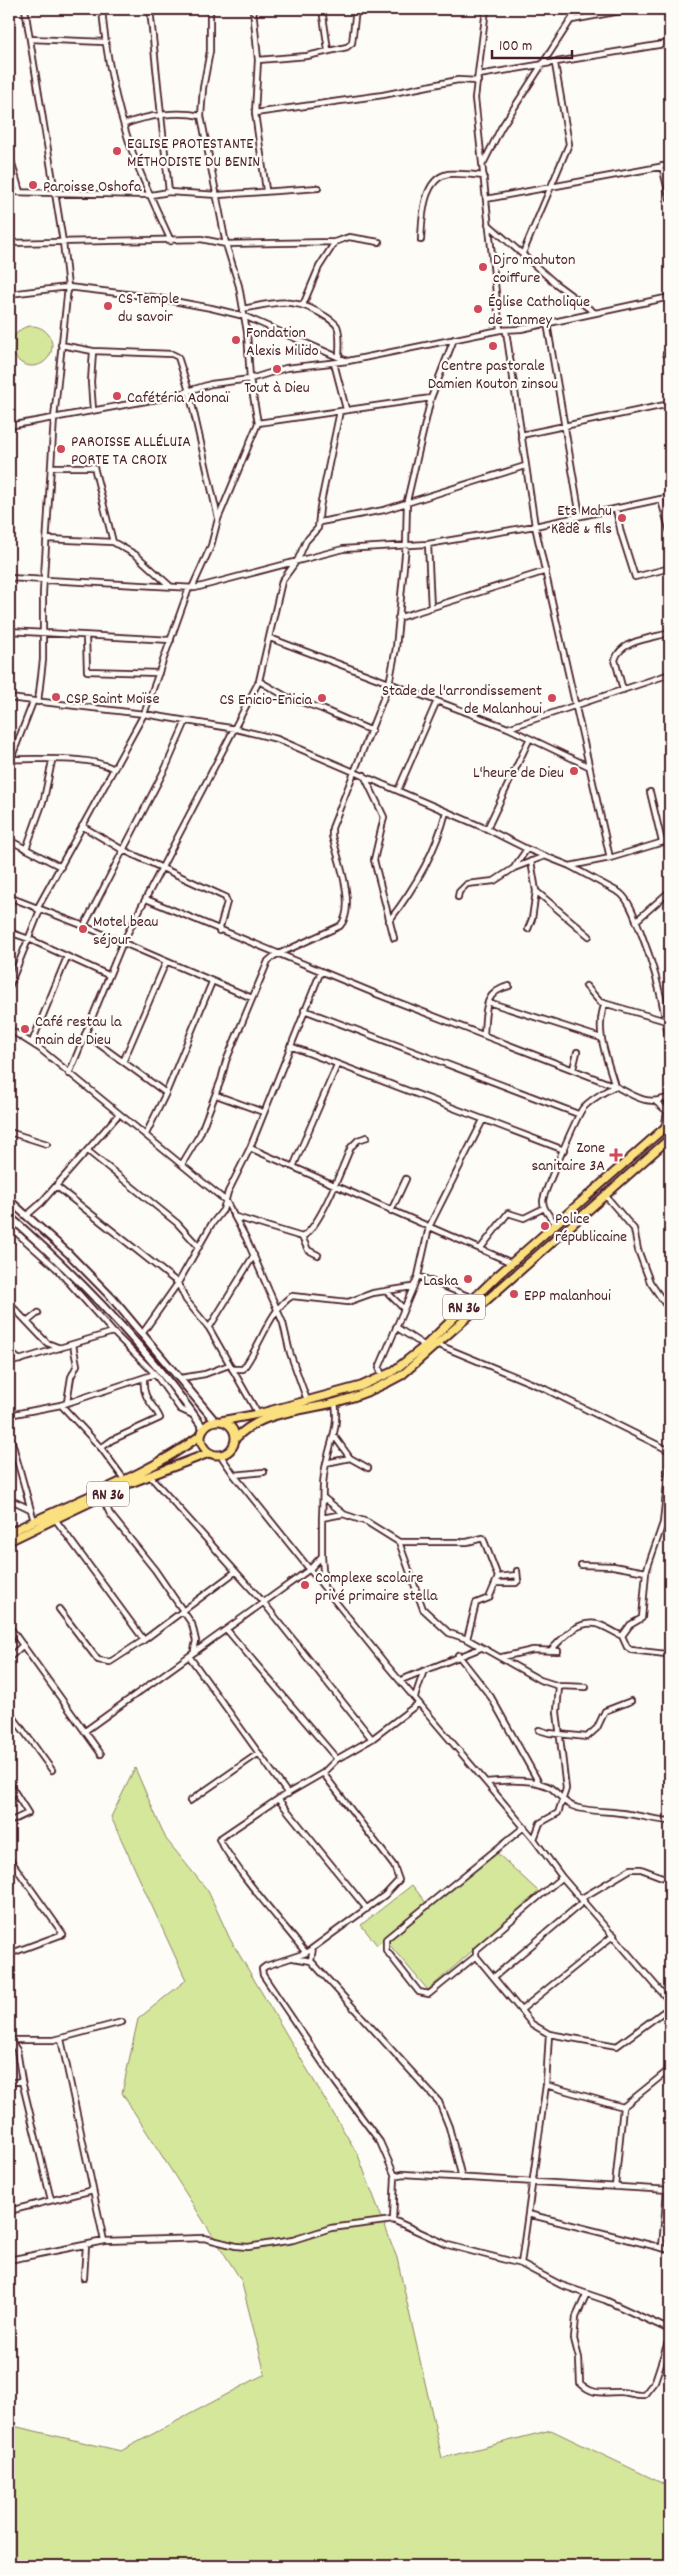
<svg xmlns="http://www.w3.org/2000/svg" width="679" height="2575" viewBox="0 0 679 2575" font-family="Dekko,sans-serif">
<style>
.green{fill:#d4e79b;stroke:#8f8363}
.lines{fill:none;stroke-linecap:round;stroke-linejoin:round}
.street-casing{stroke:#4a1f2b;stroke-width:8}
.secondary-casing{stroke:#4a1f2b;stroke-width:10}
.primary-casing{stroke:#4a1f2b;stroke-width:11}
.street{stroke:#fdfcf7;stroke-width:4.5}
.secondary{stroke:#fdfcf7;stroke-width:6}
.primary{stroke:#fbe080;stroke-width:7}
.poi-dot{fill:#d1495b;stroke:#fdfcf7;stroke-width:2}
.labels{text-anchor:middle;stroke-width:4.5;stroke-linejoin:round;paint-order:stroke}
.shield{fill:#fdfcf7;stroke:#806168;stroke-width:1}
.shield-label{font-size:15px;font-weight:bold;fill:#4a1f2b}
.poi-label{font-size:16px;fill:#4a1f2b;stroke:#fdfcf7;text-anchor:start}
</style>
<rect width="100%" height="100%" fill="#fdfcf7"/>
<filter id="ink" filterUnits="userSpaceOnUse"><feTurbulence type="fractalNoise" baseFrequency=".02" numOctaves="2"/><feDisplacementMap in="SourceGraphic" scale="10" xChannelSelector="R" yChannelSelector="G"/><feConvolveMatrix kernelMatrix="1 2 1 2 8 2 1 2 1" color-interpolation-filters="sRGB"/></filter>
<g filter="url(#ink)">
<path class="green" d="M12 346a20 20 0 1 1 40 0a20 20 0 1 1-40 0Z
M 135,1768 L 166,1839 L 208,1891 L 230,1939 L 358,2155 L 397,2258 L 442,2458 L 551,2430 L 670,2487 L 670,2566 L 9,2566 L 9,2425 L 121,2451 L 265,2374 L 241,2280 L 122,2093 L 138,2019 L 186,1980 L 111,1817 Z
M 497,1853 L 539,1892 L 428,1990 L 387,1942 Z
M 412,1885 L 427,1904 L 377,1945 L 361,1925 Z"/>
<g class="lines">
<defs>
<path id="street" d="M 25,9 L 63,242 L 68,287 L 54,418 L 43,593 L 43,660 L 38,702
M 102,9 C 106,56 116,104 131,148 C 142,180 157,210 171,241
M 150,9 L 169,192
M 253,9 L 258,60 L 255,113 L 266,190
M 322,9 L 328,50
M 486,9 L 475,98 L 500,330
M 572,20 L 631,9
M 30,39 L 105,42
M 258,60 L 307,56 L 347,47 L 352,43 L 356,9
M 479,75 L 670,43
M 255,113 L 383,95 L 458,80 L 478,81
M 125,124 C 148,115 177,111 201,116
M 9,153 L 20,192
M 484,162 L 501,128 L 578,9
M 662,166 L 670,199
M 9,192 L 151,195 L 169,192 L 218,195 L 318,188
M 486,199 L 670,165
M 488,224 L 556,284 L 595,313
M 421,240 C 422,221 422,179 448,174 C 459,173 473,175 484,176
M 9,243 L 201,239 L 226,244 L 335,242 L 349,237 L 379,242
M 523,253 L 569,144 L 555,64
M 9,294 L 68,287 L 152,297 L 211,308 L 244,316 L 347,361
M 303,305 L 319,267 L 335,242
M 243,309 C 273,303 290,297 318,312 C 325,316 333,320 337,326 C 341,335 339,348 339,357
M 547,323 L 580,516
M 506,331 L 535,526 L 610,858
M 61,345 L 93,351 L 172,354 L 178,357 L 189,391 L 218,518
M 666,354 L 670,353
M 334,363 L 346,409
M 93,410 L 91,382 L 93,351
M 258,423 L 431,398
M 9,426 L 168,397 L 211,384 L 250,379 L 286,368 L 348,361 L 500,330 L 521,329 L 670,297
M 521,435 L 670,404
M 52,467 L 94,467 L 113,542
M 661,500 L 670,532
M 616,509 L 621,533 L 635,577 L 670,568
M 320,522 L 384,510 L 525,466
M 47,539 L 113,542 L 136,555 L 170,586
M 428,544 L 431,608
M 9,578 L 195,588 L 343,549 L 428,544 L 535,526 L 670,497
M 192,588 L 211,546 L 218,519 L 258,423 L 250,379 L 247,332 L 239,286 L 226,244 L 201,116 L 203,88 L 210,51 L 210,9
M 398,618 L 546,571
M 9,631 L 171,640
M 86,636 L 87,671 L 159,673
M 270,638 L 508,728 L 588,766
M 259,681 L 287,697 L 322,709 L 372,731
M 623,690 L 615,660 C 620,640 653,638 670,633
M 9,698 L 144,714 L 236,729 L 277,739 L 487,829 L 527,849 L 570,866 L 620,893 C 630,901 635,918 640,930 C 664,991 679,1063 664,1128
M 508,728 L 670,674
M 11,759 C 39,760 90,755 114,769
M 9,764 L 33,702
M 364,775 L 384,817 L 374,860 L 394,938
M 398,790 L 436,703
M 650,792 L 662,842
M 82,826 L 121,849 L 225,897 L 227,902 L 219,931
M 487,829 L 529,740
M 9,840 L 61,867
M 26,849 L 44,799 L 52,761
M 531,861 L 536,891
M 515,866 L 527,849
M 570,866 L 610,858 L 670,840
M 9,897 L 84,926 L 252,998
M 458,897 L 459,892 L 467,884 L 494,881 L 514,868 L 545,856
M 146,899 L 374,993 L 615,1086 C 636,1097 646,1106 670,1097
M 37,909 L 144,714 L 189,588
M 389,921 C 414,889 436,851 446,812
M 636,921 L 670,891
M 84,926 L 166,767 L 186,721
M 528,929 L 532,919 L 536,891 L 589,936
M 9,932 L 29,939 L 108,975
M 586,986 L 600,1002 L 666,1021
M 9,987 L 40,910
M 488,1002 L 601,1038
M 304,1010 L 578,1114
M 9,1029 L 39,1048 L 226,1201 L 246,1238 L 283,1323 L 290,1353 L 307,1400
M 85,1034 L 166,1093 L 212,982
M 484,1034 C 486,1011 483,992 509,986
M 32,1042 L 67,957
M 290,1046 L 564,1150
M 123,1062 L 166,962
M 573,1069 L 577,1052
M 69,1074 L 123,942 L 259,681 L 282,581 L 298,559 L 306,541 L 318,528 L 320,507 L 340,411
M 216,1095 L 263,1112
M 656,1102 L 668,1112
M 9,1132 L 47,1144
M 146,1134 L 166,1093
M 250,1148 L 512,1263
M 88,1151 L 177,1223 L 199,1247
M 182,1164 L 200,1134 L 221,1080 L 226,1061 L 268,961 L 274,956 L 340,926 C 357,908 338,858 332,836 L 332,828 L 389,684 L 396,648 L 406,545 L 407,501 L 431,398 L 454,339
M 293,1167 L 337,1065
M 56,1186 L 178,1283 L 186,1300 L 209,1328 L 258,1414
M 605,1195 L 634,1229 L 638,1250 L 650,1282 L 670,1311
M 391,1211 L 406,1179
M 26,1216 L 41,1203 L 119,1114
M 236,1217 L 302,1237 L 308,1250 L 318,1255
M 556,1224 C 551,1218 543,1210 543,1201 C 543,1194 578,1114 583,1108 C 592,1098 603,1093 615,1086 C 607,1058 594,1031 605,1003
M 9,1226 L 56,1268 L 113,1332 L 155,1374 L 180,1409 L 193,1415
M 302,1237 C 320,1228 342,1167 351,1147 L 358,1140 L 367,1137
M 480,1249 L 508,1213 L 524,1218 L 544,1208
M 418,1276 L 473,1298
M 386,1291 L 404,1309
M 9,1303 L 47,1343 L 60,1348
M 27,1322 L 38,1313
M 396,1327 L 425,1346
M 209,1328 L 254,1255
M 142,1334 L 178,1283 L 211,1225 L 223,1210 L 228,1192 L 250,1148 L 321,971
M 439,1345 L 543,1388 L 670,1451
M 9,1352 L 20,1360
M 9,1363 L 113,1332
M 232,1369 L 243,1369 C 260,1347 270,1309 292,1296 L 348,1302 L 373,1293 L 412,1287
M 383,1377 L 379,1368 L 418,1276 L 429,1227 L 483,1120
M 181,1378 L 205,1374 L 229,1365
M 67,1402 L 71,1377 L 77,1365 L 73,1345
M 61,1405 L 101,1448 L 124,1479
M 9,1415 L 61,1405 L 155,1374
M 9,1431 L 34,1521
M 335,1437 L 350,1458 L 368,1468
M 101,1448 L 112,1440 L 160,1418 C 154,1404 142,1399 144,1380
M 221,1456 L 234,1475 L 384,1662 L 534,1839 L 562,1877 L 670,2002
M 326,1463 L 350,1458
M 149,1475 L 264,1603 L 372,1739
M 234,1475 L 264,1472
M 102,1497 L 110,1514 L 155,1570 L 192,1624 L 196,1641 L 194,1650
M 324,1498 L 344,1514
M 9,1499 L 30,1509
M 322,1518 C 323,1504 322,1489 324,1475 C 327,1449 340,1429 335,1403
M 55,1519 L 144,1640
M 399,1542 L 467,1542 L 483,1538 L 498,1577 L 489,1598 L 476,1603 L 467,1639
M 322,1556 L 324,1585
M 581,1565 L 613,1566 L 646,1572
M 498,1577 L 517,1575
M 497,1583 L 516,1583 L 518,1581 L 517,1571
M 59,1609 L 98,1660 L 110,1662 L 144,1640 L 235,1572
M 9,1626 L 101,1754
M 227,1630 L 337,1759
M 550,1651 C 563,1638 577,1620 597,1624 C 603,1625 615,1633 622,1636
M 666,1654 L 631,1650 L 627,1647 L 622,1636 L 630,1625 L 642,1618 L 646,1572 L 663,1523 L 670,1455
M 458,1655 L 491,1697 L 539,1783
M 189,1656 L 288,1794
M 502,1657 L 533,1650 L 558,1651
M 9,1658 L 23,1645
M 401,1680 L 481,1648
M 415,1697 L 423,1673
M 9,1711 L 52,1770
M 539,1730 L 549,1733 L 587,1737 L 597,1728 L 605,1711 L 631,1701
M 85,1731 L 310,1569 L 322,1556 L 322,1518 L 343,1514 L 367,1522 L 399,1542 L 423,1609 L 449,1633 L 467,1639 L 540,1680 L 559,1686 L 586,1687
M 323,1773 L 394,1866 L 399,1880 L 385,1895 L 306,1953 L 266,1966 L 262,1969 L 263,1975 L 336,2083 L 380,2142 L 395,2176 L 393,2220
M 486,1782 C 505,1780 534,1778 551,1788 C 562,1796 563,1804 578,1808 C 594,1812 612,1811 628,1814 C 643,1816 655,1820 670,1821
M 9,1783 L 28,1813 L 9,1822
M 278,1799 L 367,1909
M 190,1801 L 259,1753
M 524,1827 L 386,1939 L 386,1950 L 419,1992 L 429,1994 L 476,1956 L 476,1950 L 562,1877
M 534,1839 L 540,1823 L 558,1813 L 566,1789 L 557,1712 L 559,1686
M 9,1858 L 63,1934 L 9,1954
M 582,1898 L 631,1869 L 641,1869 L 670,1880
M 313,1948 L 311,1961 L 439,2102 L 449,2127 L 462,2178
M 306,1953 C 276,1915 243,1880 219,1839 L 278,1799 L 323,1773 L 337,1759 L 372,1739 L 419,1703
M 476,1956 L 532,2024 L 549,2034 L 617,2046 L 670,2007
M 293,1958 L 311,1961
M 494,1977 L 584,1901
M 521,2010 L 614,1935
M 61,2039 L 104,2241
M 9,2040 L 54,2040 L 122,2022
M 10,2040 L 17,2050 L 22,2081
M 9,2083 L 22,2081 L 51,2200
M 546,2085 L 623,2107
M 395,2176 L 403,2174 L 670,2190
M 615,2187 L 623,2107 L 670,2069
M 9,2211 L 93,2190
M 528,2214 L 670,2250
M 662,2247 L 667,2190
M 9,2260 L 104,2241 L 204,2238 L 236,2246 L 248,2247 L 293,2240 L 331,2228 L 393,2220 L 448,2245 L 521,2264 L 561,2285 L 605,2300 L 670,2330
M 521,2264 L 546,2085 L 549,2034
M 84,2278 L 86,2245
M 586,2295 L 576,2317 L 574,2339 L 579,2358 L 580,2383 C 593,2396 604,2392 620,2392 C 628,2392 636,2396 644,2395 L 655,2381 L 670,2336"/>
<path id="secondary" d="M 9,1200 L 68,1253 L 112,1298 L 215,1421
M 9,1216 C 82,1280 148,1349 204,1429"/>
<path id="primary" d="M201 1438a17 17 0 1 1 34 0a17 17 0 1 1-34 0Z
M 221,1421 L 258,1414 L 361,1386 L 392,1372 L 425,1346 L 498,1275 L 670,1123
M 236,1438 C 263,1410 302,1412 337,1402 C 359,1396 381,1387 402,1375 L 670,1138
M 9,1533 C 72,1501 144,1478 201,1435
M 9,1541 L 128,1484 L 209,1453"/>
</defs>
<use href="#street" class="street-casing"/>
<use href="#secondary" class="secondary-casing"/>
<use href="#primary" class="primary-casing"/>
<use href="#street" class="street"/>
<use href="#secondary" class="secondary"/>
<use href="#primary" class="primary"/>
</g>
</g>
<g class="poi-dot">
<circle cx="117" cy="151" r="5"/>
<circle cx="33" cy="185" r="5"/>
<circle cx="483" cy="267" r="5"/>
<circle cx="108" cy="306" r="5"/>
<circle cx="478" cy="309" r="5"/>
<circle cx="236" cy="340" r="5"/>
<circle cx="493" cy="346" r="5"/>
<circle cx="277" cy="369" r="5"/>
<circle cx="117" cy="396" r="5"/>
<circle cx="61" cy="449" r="5"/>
<circle cx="622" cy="518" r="5"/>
<circle cx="56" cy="697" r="5"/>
<circle cx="322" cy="698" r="5"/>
<circle cx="552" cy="698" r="5"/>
<circle cx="574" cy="771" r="5"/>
<circle cx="83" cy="929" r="5"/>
<circle cx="25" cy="1029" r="5"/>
<path d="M613.5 1147.5h5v5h5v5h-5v5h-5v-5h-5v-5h5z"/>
<circle cx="545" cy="1226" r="5"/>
<circle cx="468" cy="1279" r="5"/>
<circle cx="514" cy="1294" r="5"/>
<circle cx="305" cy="1585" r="5"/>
</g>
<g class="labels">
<g class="shield">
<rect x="443" y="1294.5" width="42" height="25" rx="4"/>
<rect x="87" y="1481.5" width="42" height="25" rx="4"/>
</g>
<g class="shield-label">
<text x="464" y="1312">RN 36</text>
<text x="108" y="1499">RN 36</text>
</g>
<g class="poi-label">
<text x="127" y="148">EGLISE PROTESTANTE<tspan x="127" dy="18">MÉTHODISTE DU BENIN</tspan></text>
<text x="43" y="191">Paroisse Oshofa</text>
<text x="493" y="264">Djro mahuton<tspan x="493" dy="18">coiffure</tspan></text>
<text x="118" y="303">CS Temple<tspan x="118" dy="18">du savoir</tspan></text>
<text x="488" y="306">Église Catholique<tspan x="488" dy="18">de Tanmey</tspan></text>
<text x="246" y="337">Fondation<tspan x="246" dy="18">Alexis Milido</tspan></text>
<text x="493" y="370" text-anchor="middle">Centre pastorale<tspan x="493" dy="18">Damien Kouton zinsou</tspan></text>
<text x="277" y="392" text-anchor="middle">Tout à Dieu</text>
<text x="127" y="402">Cafétéria Adonaï</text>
<text x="71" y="446">PAROISSE ALLÉLUIA<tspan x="71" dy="18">PORTE TA CROIX</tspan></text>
<text x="612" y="515" text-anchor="end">Ets Mahu<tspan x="612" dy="18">Kêdê &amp; fils</tspan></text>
<text x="542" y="695" text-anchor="end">Stade de l'arrondissement<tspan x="542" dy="18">de Malanhoui</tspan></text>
<text x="66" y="703">CSP Saint Moïse</text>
<text x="312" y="704" text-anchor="end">CS Enicio-Enicia</text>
<text x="564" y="777" text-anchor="end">L'heure de Dieu</text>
<text x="93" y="926">Motel beau<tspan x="93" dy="18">séjour</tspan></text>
<text x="35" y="1026">Café restau la<tspan x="35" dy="18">main de Dieu</tspan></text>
<text x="605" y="1152" text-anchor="end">Zone<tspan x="605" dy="18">sanitaire 3A</tspan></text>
<text x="555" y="1223">Police<tspan x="555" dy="18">républicaine</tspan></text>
<text x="458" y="1285" text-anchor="end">Laska</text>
<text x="524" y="1300">EPP malanhoui</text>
<text x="315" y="1582">Complexe scolaire<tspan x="315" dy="18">privé primaire stella</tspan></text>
</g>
</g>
<rect width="679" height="2575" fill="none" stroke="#fdfcf7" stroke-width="30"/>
<rect x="15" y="15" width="649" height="2545" fill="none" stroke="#4a1f2b" stroke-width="2" filter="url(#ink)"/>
<path d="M492 50v8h80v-8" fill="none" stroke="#4a1f2b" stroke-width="2.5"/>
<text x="499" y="50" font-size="15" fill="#4a1f2b" stroke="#fdfcf7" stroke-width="4" paint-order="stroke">100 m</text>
</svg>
